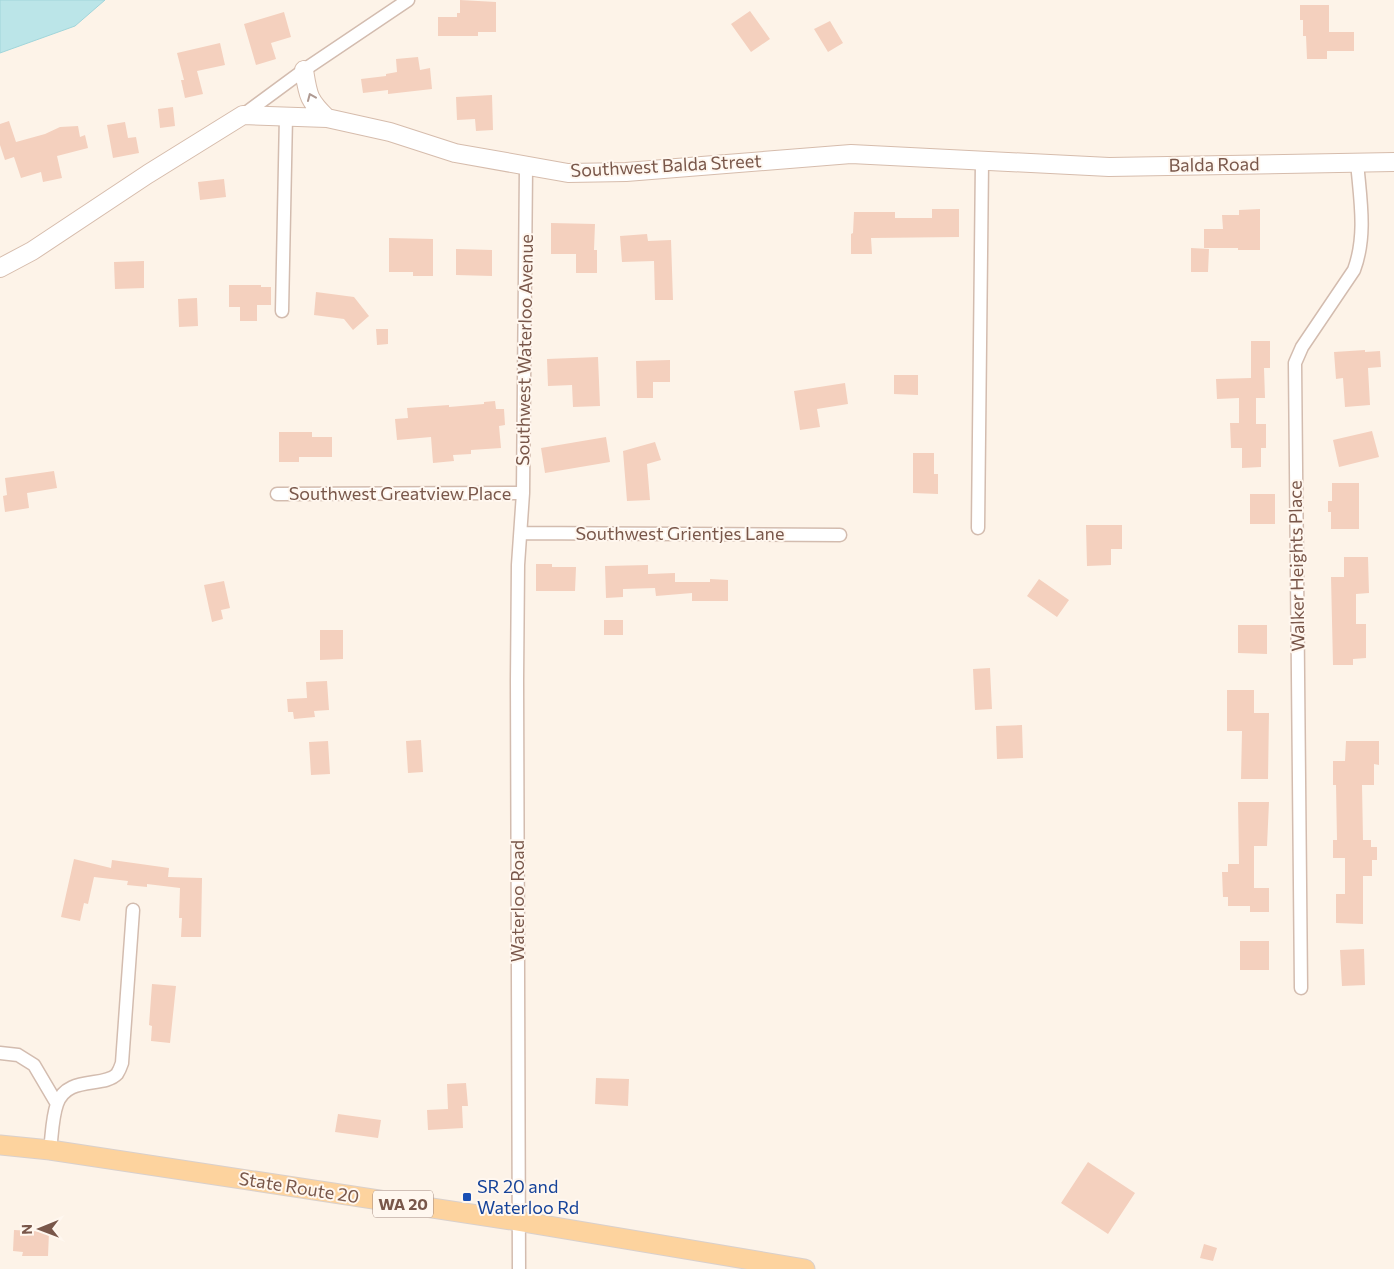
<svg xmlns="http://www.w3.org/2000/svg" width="1394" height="1269" viewBox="0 0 1394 1269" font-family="Commissioner,sans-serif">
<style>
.water{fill:#bbe5e8;stroke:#a1d5da}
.building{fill:#f4d0be}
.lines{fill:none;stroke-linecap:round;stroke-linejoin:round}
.street-casing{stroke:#d3bcaf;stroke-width:15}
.secondary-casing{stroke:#d6bcac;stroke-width:20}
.primary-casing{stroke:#d9d0cc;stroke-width:21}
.street{stroke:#fff;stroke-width:12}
.secondary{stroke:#fff;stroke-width:18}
.primary{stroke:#fdd39e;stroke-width:19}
.oneway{stroke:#af9a92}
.transit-dot{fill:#1a4fb4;stroke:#fff7ef;stroke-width:2}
.labels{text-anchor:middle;stroke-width:4;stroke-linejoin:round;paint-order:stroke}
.shield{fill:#fff7ef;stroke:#a1877c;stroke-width:1}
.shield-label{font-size:16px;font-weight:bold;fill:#79574a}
.street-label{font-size:18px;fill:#79574a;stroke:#fff7ef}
.transit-label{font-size:18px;fill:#164399;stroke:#fff7ef;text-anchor:start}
</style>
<rect width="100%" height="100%" fill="#fdf3e8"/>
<path class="water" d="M 0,0 L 105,0 L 75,26 L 0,53 Z"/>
<path class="building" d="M 460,0 L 496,2 L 496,32 L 478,32 L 478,36 L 438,36 L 438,17 L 457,17 L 457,13 L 460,13 Z
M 1300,5 L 1329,5 L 1329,32 L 1354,32 L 1354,51 L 1327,51 L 1327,59 L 1307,59 L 1306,36 L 1303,36 L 1303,20 L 1300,20 Z
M 750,11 L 770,39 L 751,52 L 731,24 Z
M 284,12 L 291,37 L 271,43 L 276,59 L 256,65 L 244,24 Z
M 830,21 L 843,43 L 828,52 L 814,29 Z
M 220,43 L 225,65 L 197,71 L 203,94 L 185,98 L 181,80 L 184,80 L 177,53 Z
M 418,57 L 420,70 L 430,68 L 432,89 L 388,94 L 388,90 L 363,93 L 361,79 L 386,76 L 386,74 L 397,72 L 396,59 Z
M 492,95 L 493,130 L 476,131 L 475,119 L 457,120 L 456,97 Z
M 173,107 L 175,126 L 160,128 L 158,109 Z
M 9,121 L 16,142 L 45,134 L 60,127 L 78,126 L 80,137 L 85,135 L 88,148 L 57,156 L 62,178 L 43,182 L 41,172 L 21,178 L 14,157 L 5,160 L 0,145 L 0,124 Z
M 125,122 L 128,138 L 136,137 L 139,153 L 113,158 L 107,125 Z
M 224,179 L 226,197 L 200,200 L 198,182 Z
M 932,209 L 959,209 L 959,237 L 871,238 L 872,254 L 851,254 L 851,234 L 853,233 L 854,212 L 895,212 L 895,218 L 932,218 Z
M 1260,209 L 1260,250 L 1238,250 L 1238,248 L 1204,248 L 1204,229 L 1223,229 L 1222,215 L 1239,215 L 1239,210 Z
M 551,223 L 595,224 L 594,250 L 597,250 L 597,273 L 576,273 L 576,254 L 551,254 Z
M 647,234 L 648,241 L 671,240 L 673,300 L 655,300 L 654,261 L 622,262 L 620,236 Z
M 389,238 L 433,239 L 433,276 L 413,276 L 413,272 L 389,272 Z
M 1191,248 L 1209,249 L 1208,272 L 1191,272 Z
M 456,249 L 492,250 L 492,276 L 456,275 Z
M 144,261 L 144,288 L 115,289 L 114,262 Z
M 229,285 L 261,285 L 261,287 L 271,287 L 271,305 L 257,305 L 257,321 L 240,321 L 240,307 L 229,307 Z
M 316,292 L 354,297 L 369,316 L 353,330 L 344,319 L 314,315 Z
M 197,298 L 198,326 L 179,327 L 178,299 Z
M 376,329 L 388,329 L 388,344 L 377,345 Z
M 1251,341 L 1270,341 L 1270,368 L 1264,368 L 1265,398 L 1256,398 L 1256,424 L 1266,424 L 1266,448 L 1261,448 L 1261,467 L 1242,468 L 1242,448 L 1231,448 L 1230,423 L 1239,423 L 1239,398 L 1217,399 L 1216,379 L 1251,378 Z
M 1365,350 L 1365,352 L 1380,351 L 1381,367 L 1368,368 L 1370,405 L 1345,407 L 1343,378 L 1336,379 L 1334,352 Z
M 598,357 L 600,406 L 573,407 L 572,385 L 548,386 L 547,359 Z
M 670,360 L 670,382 L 653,382 L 653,398 L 637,398 L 636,361 Z
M 894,375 L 918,375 L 918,395 L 894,394 Z
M 845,383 L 848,404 L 817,409 L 820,427 L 800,430 L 794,391 Z
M 495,401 L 496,409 L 504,409 L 505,425 L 499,426 L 501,448 L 471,450 L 471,454 L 453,455 L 454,461 L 433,463 L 431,437 L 397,440 L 395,419 L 408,418 L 407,408 L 449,405 L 449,407 L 484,404 L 484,402 Z
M 1372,431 L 1379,457 L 1339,467 L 1333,440 Z
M 279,432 L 312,432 L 312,437 L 332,437 L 332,457 L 299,457 L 299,462 L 279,462 Z
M 606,437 L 610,462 L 545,473 L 541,448 Z
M 655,442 L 661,460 L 647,464 L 650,500 L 627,501 L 623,451 Z
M 913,453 L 934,453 L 934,474 L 938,474 L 938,494 L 913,493 Z
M 54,471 L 57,488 L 27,493 L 29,508 L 5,512 L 3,496 L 7,495 L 5,478 Z
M 1332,483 L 1359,483 L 1359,529 L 1331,529 L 1331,512 L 1328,512 L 1328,501 L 1332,501 Z
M 1250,494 L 1275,494 L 1275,524 L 1250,524 Z
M 1086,525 L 1122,525 L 1122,549 L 1111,549 L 1111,565 L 1087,566 Z
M 1344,557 L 1368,557 L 1369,593 L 1356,594 L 1356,624 L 1366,624 L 1366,658 L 1353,659 L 1353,665 L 1333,665 L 1331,577 L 1344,577 Z
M 536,564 L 552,564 L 552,567 L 576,567 L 575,591 L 536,591 Z
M 648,565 L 648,574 L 675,573 L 675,582 L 710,582 L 710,579 L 728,580 L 728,601 L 692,601 L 692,593 L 656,596 L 655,588 L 623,589 L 623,597 L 606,598 L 605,566 Z
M 1039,579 L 1069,600 L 1057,617 L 1027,596 Z
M 224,581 L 230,608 L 221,610 L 223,619 L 212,622 L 204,585 Z
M 604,620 L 623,620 L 623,635 L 604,635 Z
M 1238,625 L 1267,625 L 1267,654 L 1238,653 Z
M 320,630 L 343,630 L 343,659 L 320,660 Z
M 990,668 L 992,709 L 975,710 L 973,669 Z
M 327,681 L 329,710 L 314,711 L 315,717 L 294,719 L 293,712 L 288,712 L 287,699 L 307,698 L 306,682 Z
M 1227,690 L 1254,690 L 1254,713 L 1269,713 L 1268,779 L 1241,779 L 1242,731 L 1227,731 Z
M 1022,725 L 1023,758 L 997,759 L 996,726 Z
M 421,740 L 423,772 L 408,773 L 406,741 Z
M 328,741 L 330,774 L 311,775 L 309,742 Z
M 1346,741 L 1379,741 L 1379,765 L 1374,764 L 1374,785 L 1362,785 L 1363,840 L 1371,840 L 1371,847 L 1377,847 L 1377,860 L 1372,860 L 1372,876 L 1363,876 L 1363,924 L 1336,923 L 1336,894 L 1345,894 L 1345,858 L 1333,858 L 1333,840 L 1337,840 L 1336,785 L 1333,785 L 1333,761 L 1345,761 Z
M 1238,802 L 1269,802 L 1267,846 L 1254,846 L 1254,888 L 1269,888 L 1269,912 L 1250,912 L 1250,906 L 1228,906 L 1228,897 L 1223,897 L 1222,872 L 1228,872 L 1228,864 L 1239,864 Z
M 74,859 L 111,868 L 112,860 L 169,868 L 168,877 L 202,878 L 201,937 L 181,937 L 182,918 L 179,918 L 180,888 L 147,884 L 147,887 L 127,885 L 128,881 L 94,877 L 88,904 L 84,903 L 80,921 L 61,917 Z
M 1240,941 L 1269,941 L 1269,970 L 1240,970 Z
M 1364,949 L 1365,985 L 1342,986 L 1340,950 Z
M 152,984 L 176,986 L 170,1043 L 151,1041 L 152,1026 L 149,1025 Z
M 596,1078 L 629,1079 L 628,1106 L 595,1104 Z
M 466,1083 L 468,1106 L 462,1106 L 463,1128 L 428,1130 L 427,1110 L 448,1109 L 447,1084 Z
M 338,1114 L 381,1120 L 378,1138 L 335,1132 Z
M 1088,1162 L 1135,1193 L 1108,1234 L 1061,1203 Z
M 14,1230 L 49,1232 L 48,1256 L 22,1256 L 23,1252 L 13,1251 Z
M 1204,1244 L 1217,1248 L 1213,1261 L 1200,1258 Z"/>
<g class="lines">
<defs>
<path id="street" d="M 243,115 L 304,70 L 408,0
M 282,311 L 286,116
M 277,494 L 523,493
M 978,528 L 982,161
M 521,533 L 840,535
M 1301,988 L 1295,363 L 1302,347 L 1354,270 C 1367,235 1360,198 1357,162
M 0,1053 L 18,1055 L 34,1065 L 57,1104
M 50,1150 C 52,1136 52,1118 57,1104 C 67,1075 104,1088 117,1074 C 119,1071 121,1066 122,1063 L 133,910
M 519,1269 L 517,680 L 518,565 L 523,493 L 526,167"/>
<path id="secondary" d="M 304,70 C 308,95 308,100 327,118
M 0,268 L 32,251 L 148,174 L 243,115 L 327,118 L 390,132 L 455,153 L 568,173 L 626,172 L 851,154 L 1109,167 L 1394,162"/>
<path id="primary" d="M 0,1145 L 50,1150 L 518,1221 L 805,1269"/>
</defs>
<use href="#street" class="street-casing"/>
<use href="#secondary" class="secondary-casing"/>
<use href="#primary" class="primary-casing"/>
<use href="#street" class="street"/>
<use href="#secondary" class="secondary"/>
<use href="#primary" class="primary"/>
</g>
<defs><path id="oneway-chevron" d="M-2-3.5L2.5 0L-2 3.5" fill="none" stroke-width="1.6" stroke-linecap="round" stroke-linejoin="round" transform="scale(1.25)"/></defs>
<use class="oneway" href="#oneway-chevron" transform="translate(311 97) rotate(-113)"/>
<rect class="transit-dot" x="462" y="1192" width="10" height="10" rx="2.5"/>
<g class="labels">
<rect class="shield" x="373" y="1190.5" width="60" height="27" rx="4"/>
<g class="shield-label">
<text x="403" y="1210">WA 20</text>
</g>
<g class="street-label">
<text transform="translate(1214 165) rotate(-1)" y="6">Balda Road</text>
<text transform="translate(666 166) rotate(-3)" y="6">Southwest Balda Street</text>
<text transform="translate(525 350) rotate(-89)" y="6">Southwest Waterloo Avenue</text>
<text x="400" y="500">Southwest Greatview Place</text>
<text x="680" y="540">Southwest Grientjes Lane</text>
<text transform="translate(1297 566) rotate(-91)" y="6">Walker Heights Place</text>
<text transform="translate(518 901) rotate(-90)" y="6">Waterloo Road</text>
<text transform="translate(299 1188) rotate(9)" y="6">State Route 20</text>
</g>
<g class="transit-label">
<text x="477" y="1193">SR 20 and<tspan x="477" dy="21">Waterloo Rd</tspan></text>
</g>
</g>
<g transform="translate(40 1229) rotate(269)" stroke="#fff7ef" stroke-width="4" paint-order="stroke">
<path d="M0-4L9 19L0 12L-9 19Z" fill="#79574a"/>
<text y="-8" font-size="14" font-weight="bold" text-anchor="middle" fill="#79574a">N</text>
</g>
</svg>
